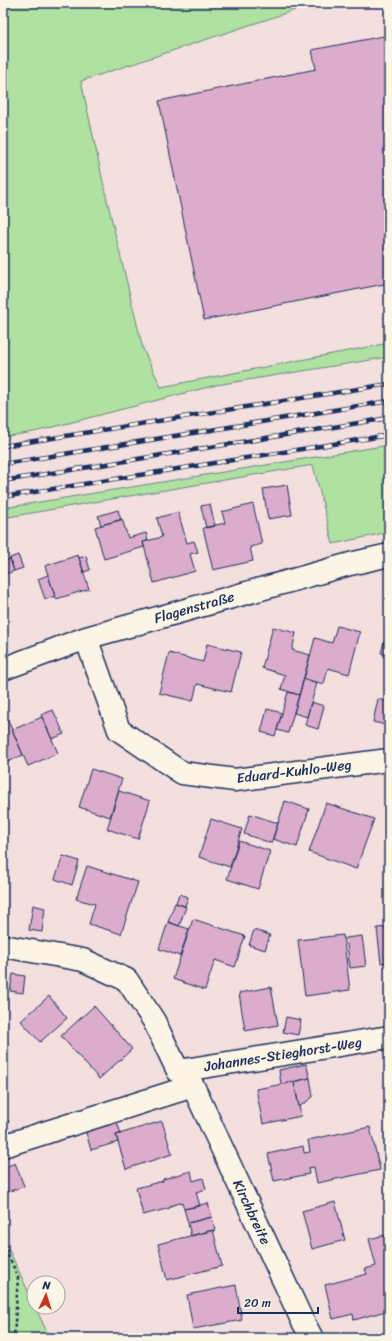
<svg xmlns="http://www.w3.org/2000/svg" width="392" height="1341" viewBox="0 0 392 1341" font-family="Sriracha,sans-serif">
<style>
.green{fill:#afe1a1;stroke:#658880}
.building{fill:#dcaccd;stroke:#1b2f5e}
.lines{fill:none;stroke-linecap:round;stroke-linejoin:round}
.street-casing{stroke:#1b2f5e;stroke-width:25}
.path{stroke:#1b2f5e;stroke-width:2.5;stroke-dasharray:3 3;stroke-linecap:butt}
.street{stroke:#fcf5e5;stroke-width:22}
.rail-casing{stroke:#1b2f5e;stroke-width:4.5}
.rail{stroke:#fcf5e5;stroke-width:3;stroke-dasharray:9;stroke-linecap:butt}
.labels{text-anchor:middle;stroke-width:3.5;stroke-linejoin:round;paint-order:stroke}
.street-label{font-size:14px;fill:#1b2f5e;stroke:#fcf5e5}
</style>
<rect width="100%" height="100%" fill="#f2dfde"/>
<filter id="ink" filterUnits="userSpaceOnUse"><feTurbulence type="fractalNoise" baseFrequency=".025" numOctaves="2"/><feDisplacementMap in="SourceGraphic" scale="8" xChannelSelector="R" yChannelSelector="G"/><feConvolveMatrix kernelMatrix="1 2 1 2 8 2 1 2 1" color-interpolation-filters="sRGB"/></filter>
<g filter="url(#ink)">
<path class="green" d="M 3,3 L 316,3 L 81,81 L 107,200 L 143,349 L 161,387 L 389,343 L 389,357 L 216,385 L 34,432 L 3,437 Z
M 389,445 L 389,532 L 333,544 L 313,465 L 100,501 L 3,518 L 3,508 Z
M 3,1237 L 34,1304 L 34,1307 L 35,1307 L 50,1338 L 3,1338 Z"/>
<path class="building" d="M 389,35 L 389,283 L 204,320 L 159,101 L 316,69 L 312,50 Z
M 287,485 L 292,515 L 268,519 L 263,489 Z
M 210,504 L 215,526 L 206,528 L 201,506 Z
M 253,504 L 262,544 L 250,547 L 253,561 L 213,570 L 203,528 L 225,523 L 222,512 Z
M 118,510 L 121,520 L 101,525 L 98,516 Z
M 178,512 L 187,543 L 194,541 L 198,552 L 190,554 L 195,571 L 154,583 L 143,542 L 162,537 L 157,518 Z
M 122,519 L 128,538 L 146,533 L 148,541 L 143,542 L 144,547 L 104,559 L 95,527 Z
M 18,555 L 23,568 L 14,571 L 10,558 Z
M 78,555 L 89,589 L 56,599 L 45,566 Z
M 86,556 L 90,570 L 84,572 L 79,558 Z
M 10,559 L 14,571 L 6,574 L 3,562 Z
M 48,575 L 55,596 L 45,599 L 38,579 Z
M 3,581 L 8,597 L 3,599 Z
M 389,624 L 389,656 L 381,653 Z
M 337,626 L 360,632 L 349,674 L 328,668 L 324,684 L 304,679 L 315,638 L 332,643 Z
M 273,627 L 296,633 L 292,650 L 310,655 L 299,695 L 281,689 L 285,675 L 262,668 Z
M 207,644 L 241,652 L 231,692 L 197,684 L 193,701 L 159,693 L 169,653 L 203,662 Z
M 304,679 L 317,683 L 307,717 L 294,713 Z
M 288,692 L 299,695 L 288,733 L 277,730 Z
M 378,699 L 389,702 L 389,713 L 386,725 L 373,722 Z
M 311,702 L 324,706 L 318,729 L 305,725 Z
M 267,709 L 282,713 L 275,736 L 261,732 Z
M 53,710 L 64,734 L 52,739 L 41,715 Z
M 42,717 L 58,753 L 28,766 L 12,730 Z
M 7,718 L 23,755 L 3,764 L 3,720 Z
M 91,769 L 122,779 L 110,817 L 79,807 Z
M 119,791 L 150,801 L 138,839 L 107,829 Z
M 285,801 L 309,809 L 297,847 L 273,839 Z
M 326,803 L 374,819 L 356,869 L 309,852 Z
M 389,810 L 389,823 L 385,822 Z
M 250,814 L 278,823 L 271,843 L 244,834 Z
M 211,819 L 242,829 L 230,867 L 199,857 Z
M 239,841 L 270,851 L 258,889 L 227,879 Z
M 63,856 L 79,861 L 72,885 L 55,879 Z
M 87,866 L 138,882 L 121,934 L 89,924 L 95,904 L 76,899 Z
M 179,894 L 188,897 L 185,906 L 176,903 Z
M 175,903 L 186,907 L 179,926 L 168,922 Z
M 33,905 L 45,908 L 42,932 L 29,930 Z
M 193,919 L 245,936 L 235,967 L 215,960 L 205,990 L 173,979 Z
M 168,922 L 189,929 L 180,956 L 159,949 Z
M 389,927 L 389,962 L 381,963 L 377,928 Z
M 254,930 L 270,935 L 265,950 L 249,945 Z
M 343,935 L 350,990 L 305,996 L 298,940 Z
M 362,936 L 366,966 L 350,968 L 346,938 Z
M 13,974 L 25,976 L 23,993 L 10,991 Z
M 271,987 L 278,1025 L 245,1031 L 239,993 Z
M 49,996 L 67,1018 L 40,1042 L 21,1021 Z
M 94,1006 L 132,1049 L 99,1079 L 61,1036 Z
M 286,1017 L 301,1020 L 298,1035 L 283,1032 Z
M 306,1064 L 310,1078 L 281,1084 L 279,1070 Z
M 310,1078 L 313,1097 L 299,1107 L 294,1082 Z
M 294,1082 L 301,1116 L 263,1124 L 256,1089 Z
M 3,1113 L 9,1122 L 3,1126 Z
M 116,1119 L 121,1134 L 116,1135 L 118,1142 L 91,1150 L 85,1129 Z
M 162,1121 L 172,1154 L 126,1169 L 116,1135 Z
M 370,1127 L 380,1170 L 317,1183 L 314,1167 L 308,1168 L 309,1174 L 274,1181 L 268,1154 L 303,1146 L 304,1153 L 310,1152 L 308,1140 Z
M 15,1163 L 24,1186 L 5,1193 L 3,1187 L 3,1168 Z
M 191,1171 L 193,1181 L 203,1178 L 206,1189 L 196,1192 L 200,1206 L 184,1209 L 182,1202 L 170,1206 L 170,1208 L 143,1215 L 136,1188 L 163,1181 L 163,1179 Z
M 335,1202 L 345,1240 L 312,1249 L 302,1211 Z
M 208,1203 L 212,1217 L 188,1223 L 184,1209 Z
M 212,1217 L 215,1230 L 191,1236 L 188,1223 Z
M 213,1230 L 222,1266 L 167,1280 L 158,1244 Z
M 389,1234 L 389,1277 L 387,1277 L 389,1283 L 389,1310 L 354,1320 L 353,1314 L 333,1319 L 325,1285 L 367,1274 L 365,1269 L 376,1266 L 369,1239 Z
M 236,1285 L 242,1320 L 193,1329 L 187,1295 Z"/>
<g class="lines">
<defs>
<path id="street" d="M 86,638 L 119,730 L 182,773 L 235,780 L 389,760
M 3,669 L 86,638 L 350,564 L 389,555
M 3,946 L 83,960 L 127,980 L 154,1021 L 178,1071 L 193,1086 L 302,1320 L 312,1338
M 178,1071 L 389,1037
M 3,1146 L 193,1086"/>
</defs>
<use href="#street" class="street-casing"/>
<path class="path" d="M 3,1244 L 18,1277 L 14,1338"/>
<use href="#street" class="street"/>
<defs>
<path id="rail" d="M 3,446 L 389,384
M 3,464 L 389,401
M 3,481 L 389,418
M 3,497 L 389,435"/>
</defs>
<use href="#rail" class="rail-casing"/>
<use href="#rail" class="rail"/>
</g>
</g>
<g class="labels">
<g class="street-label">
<text transform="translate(194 607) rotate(-16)" y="5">Flagenstraße</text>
<text transform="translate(294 771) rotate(-7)" y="5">Eduard-Kuhlo-Weg</text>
<text transform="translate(283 1054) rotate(-9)" y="5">Johannes-Stieghorst-Weg</text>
<text transform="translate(252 1212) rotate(65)" y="5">Kirchbreite</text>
</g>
</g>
<rect width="392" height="1341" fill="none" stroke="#fcf5e5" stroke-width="16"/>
<rect x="8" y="8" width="376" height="1325" fill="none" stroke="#1b2f5e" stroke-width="1.5" filter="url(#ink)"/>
<g transform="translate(46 1295) rotate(4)"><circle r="19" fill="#fcf5e5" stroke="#a2a6af"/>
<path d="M0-3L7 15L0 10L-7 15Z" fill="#c8321e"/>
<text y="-6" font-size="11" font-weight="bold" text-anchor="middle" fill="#1b2f5e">N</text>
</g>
<path d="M238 1307v6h80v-6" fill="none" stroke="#1b2f5e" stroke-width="2"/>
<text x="244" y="1307" font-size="12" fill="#1b2f5e" stroke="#fcf5e5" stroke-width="3" paint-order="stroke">20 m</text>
</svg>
